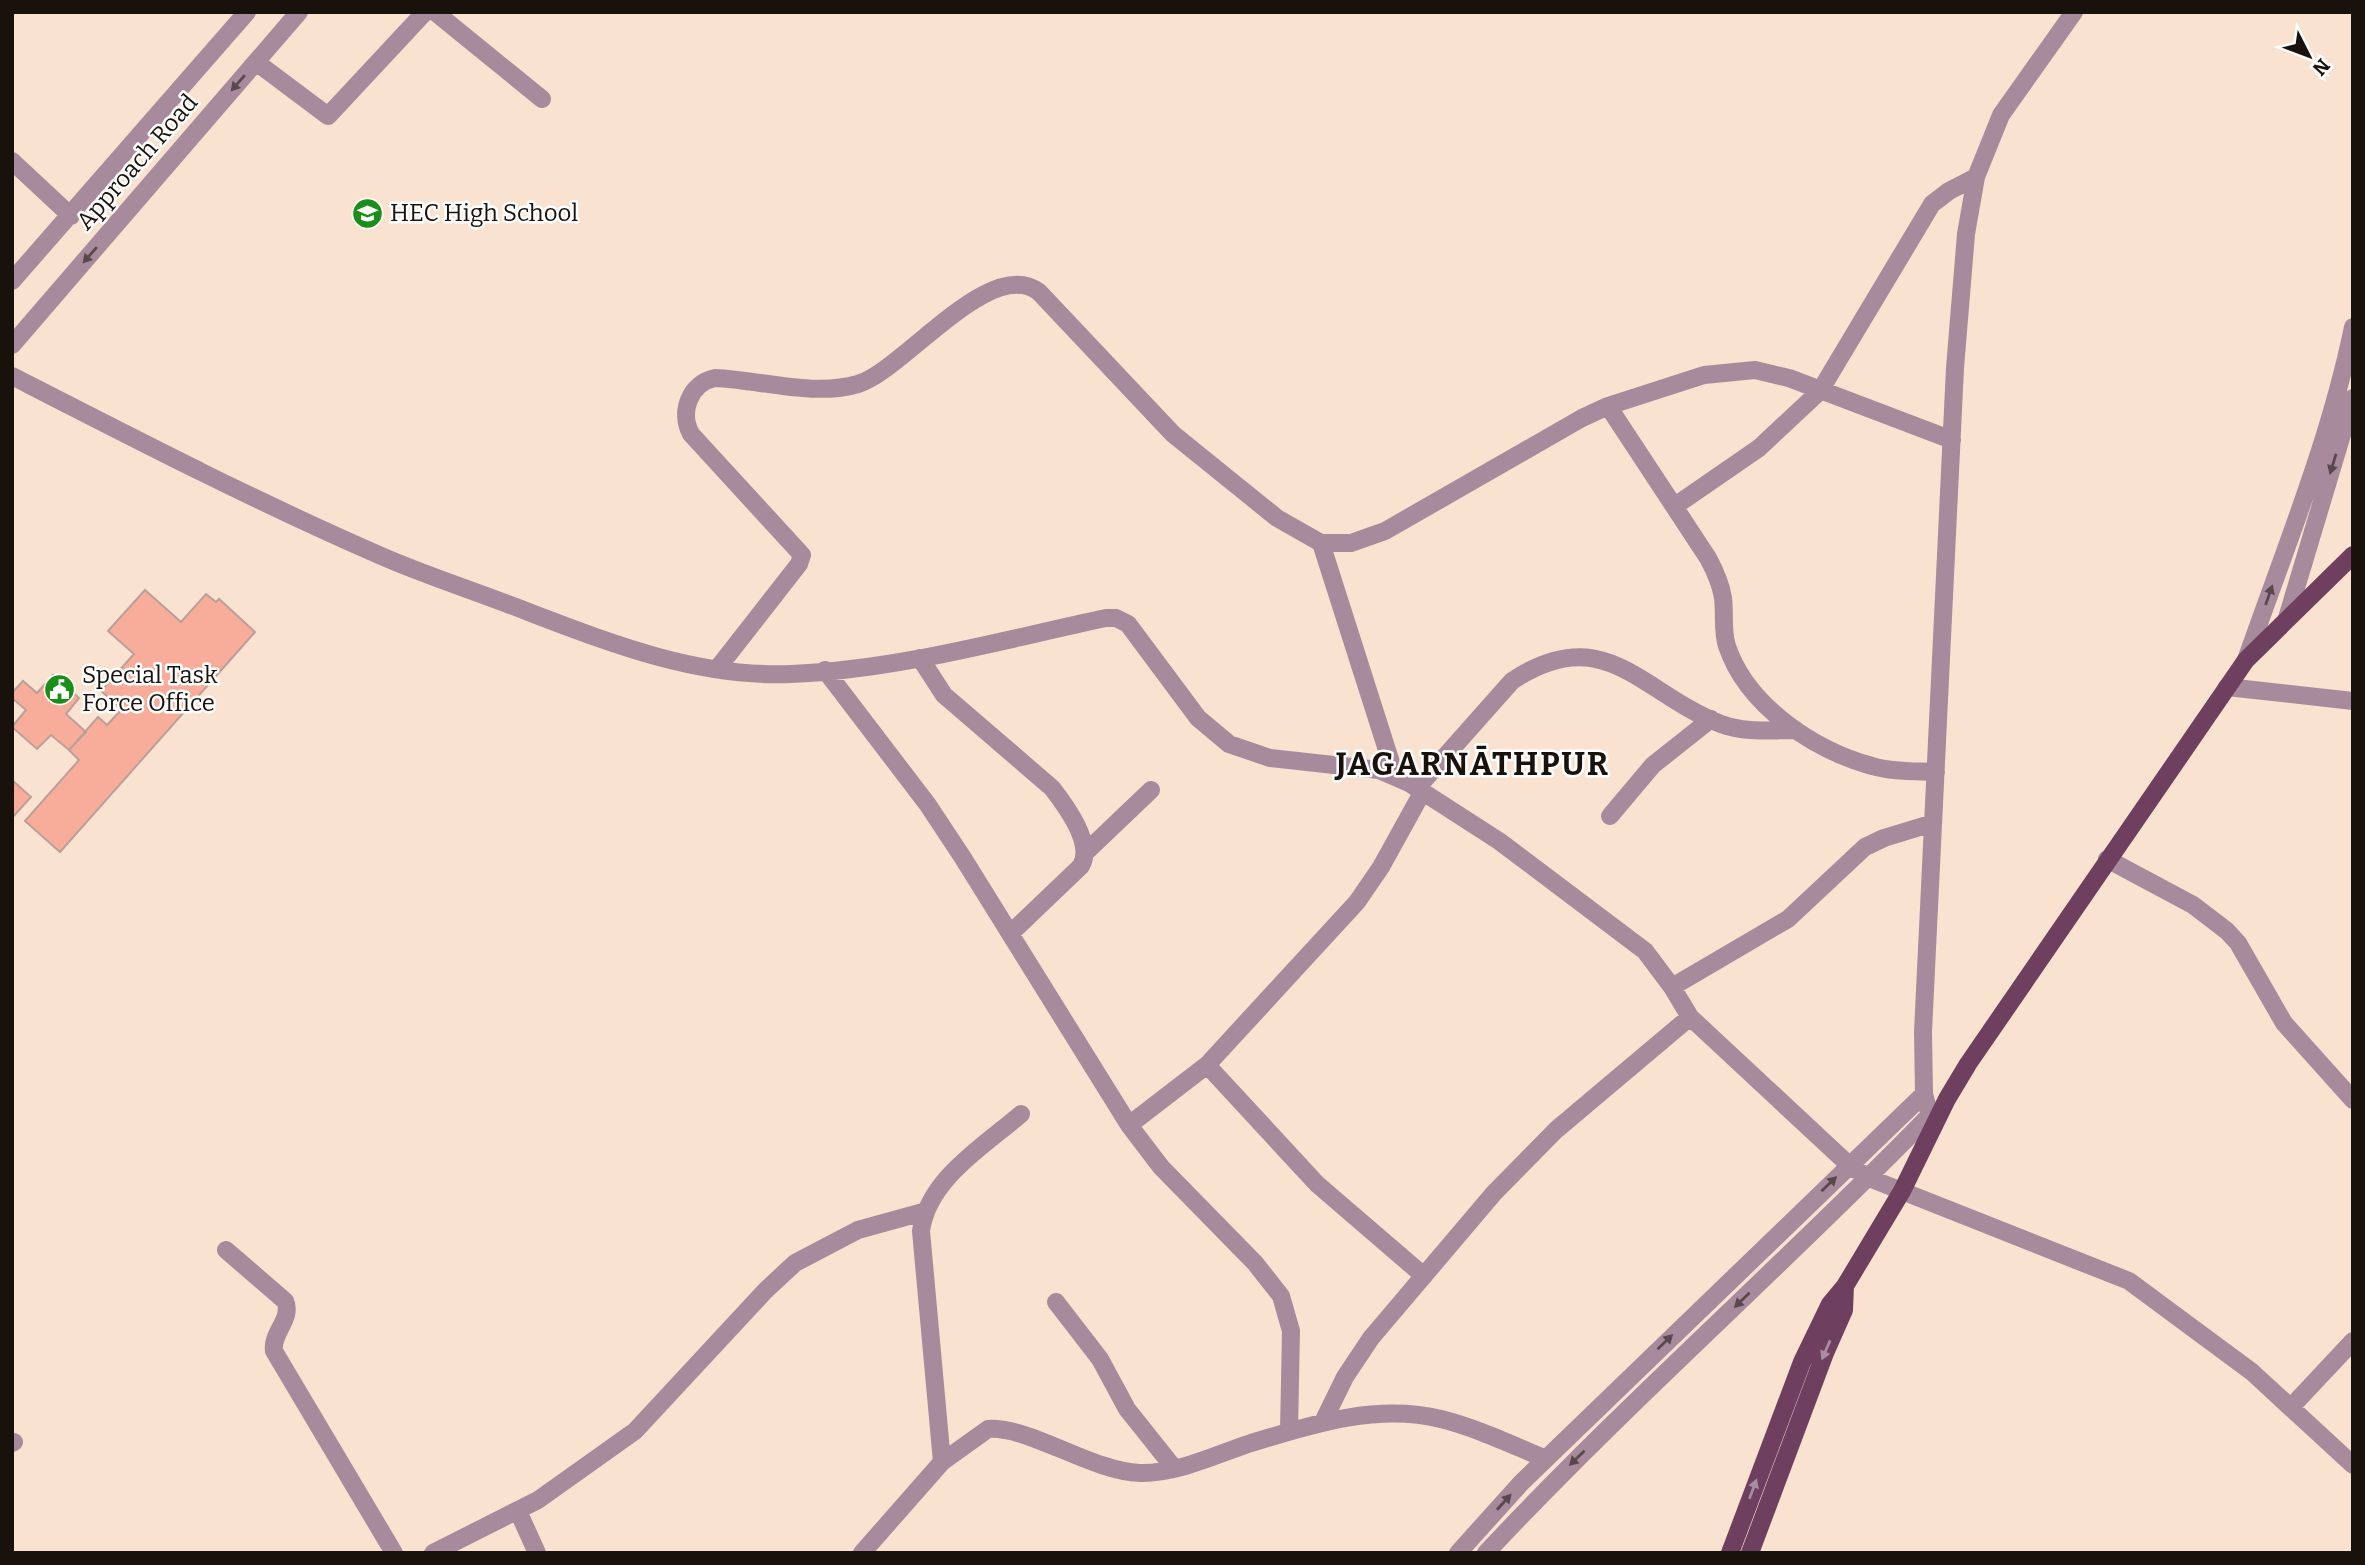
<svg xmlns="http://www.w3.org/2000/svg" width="2365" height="1565" viewBox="0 0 2365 1565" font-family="Bitter,serif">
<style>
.building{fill:#f8ad9b;stroke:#bb9f98;stroke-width:2}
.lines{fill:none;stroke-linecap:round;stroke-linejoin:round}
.minor{stroke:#a78b9c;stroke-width:18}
.major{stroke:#6e3f5f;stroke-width:18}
.oneway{fill:#59484c}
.oneway2{fill:#a88c9f}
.labels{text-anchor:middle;stroke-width:5;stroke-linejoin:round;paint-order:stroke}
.street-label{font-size:24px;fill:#19110b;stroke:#fff}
.poi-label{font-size:24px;fill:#19110b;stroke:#fff;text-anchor:start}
.district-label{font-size:32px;font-weight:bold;letter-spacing:2px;fill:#19110b;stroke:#fff}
</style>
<rect width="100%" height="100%" fill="#f9e3d0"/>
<path class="building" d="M 145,590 L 181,622 L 206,594 L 216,602 L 219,599 L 255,632 L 60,852 L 25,821 L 79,760 L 69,750 L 98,717 L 107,725 L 122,709 L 101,691 L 134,654 L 108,631 Z
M 53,675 L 79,698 L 66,714 L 86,732 L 69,750 L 51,735 L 37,749 L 12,727 L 26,710 L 12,698 L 12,693 L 23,681 L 37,693 Z
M 12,780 L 31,797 L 12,818 Z"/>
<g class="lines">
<path class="minor" d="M 435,12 L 542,99
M 256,62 L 328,116 L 425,12
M 12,161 L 71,216
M 12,281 L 247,12
M 12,345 L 299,12
M 12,376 C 133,438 255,501 379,555 C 422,574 466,588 510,605 C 600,639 692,678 791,674 C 897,670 1002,640 1106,618 L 1116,618 L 1128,624 L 1198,718 L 1229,744 L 1270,758 L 1379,770 L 1409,783 L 1499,841 L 1645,951 L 1672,987 L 1690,1017 L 1849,1165 L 1869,1178 L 2129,1281 L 2252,1372 L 2353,1465
M 1608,406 L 1708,558 C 1715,571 1721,584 1723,598 C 1725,614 1722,631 1727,646 C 1747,706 1814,750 1872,766 C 1892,772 1915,771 1936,772
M 1675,506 L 1759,448 L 1820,391 L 1932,204 L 1949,191 L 1976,177
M 1321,543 L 1395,775
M 2287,618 L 2353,398
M 920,658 L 944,695 L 1052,788 C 1066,806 1094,844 1081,866 L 1012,932
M 2246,660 C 2284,551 2330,440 2353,327
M 717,669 L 799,564 L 802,555 L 691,434 C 679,412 690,383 715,378 C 761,380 814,397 858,384 C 904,370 990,255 1039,292 L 1173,434 L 1277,518 L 1321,543 L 1351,543 L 1385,531 L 1582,418 L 1608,406 L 1704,375 L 1755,370 L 1789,378 L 1952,440
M 825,670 L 928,805 L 963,858 L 1129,1125 L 1161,1167 L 1255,1263 L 1281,1296 L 1291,1331 L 1289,1431
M 2227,687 L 2353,701
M 1417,788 L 1512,681 C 1605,619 1642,694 1721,724 C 1745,733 1771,730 1796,730
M 1610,816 L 1653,765 L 1711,719
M 1086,852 L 1151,790
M 2107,859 L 2193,905 L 2227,931 L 2238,943 L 2284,1023 L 2353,1100
M 1672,987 L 1788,919 L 1865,847 L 1884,838 L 1933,823
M 1207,1065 L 1317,1184 L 1424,1276
M 1129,1125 L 1207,1065 L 1357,902 L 1381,867 L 1423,791
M 1933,1127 L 1924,1094 L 1923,1032 L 1955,368 L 1966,234 L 1976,177 L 2001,115 L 2074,12
M 226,1250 L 285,1301 C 293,1319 271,1333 274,1351 L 394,1553
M 1056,1302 L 1100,1359 L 1127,1409 L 1174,1468
M 2291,1407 L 2353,1341
M 1323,1422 L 1345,1377 L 1371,1338 L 1494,1193 L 1556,1130 L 1690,1017
M 12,1443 L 14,1442
M 942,1462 L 921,1231 C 928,1179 984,1146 1021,1114
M 518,1511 L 537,1553
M 433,1553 L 538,1500 L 635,1431 L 765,1291 L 795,1263 L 858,1230 L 923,1212
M 862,1553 L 942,1462 L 988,1429 C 1030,1426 1090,1471 1140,1473 C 1176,1474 1215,1455 1248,1444 C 1310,1425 1376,1403 1441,1419 C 1477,1428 1512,1445 1546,1459
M 1458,1553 L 1521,1483 L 1924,1094
M 1486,1553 C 1628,1401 1785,1264 1930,1115"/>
<path class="major" d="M 1730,1553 L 1802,1362 L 1830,1304 L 1845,1286 L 1902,1191 L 1947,1099 L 1968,1064 L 2246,660 L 2353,555
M 1750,1553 L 1825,1353 L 1844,1310 L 1845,1286"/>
</g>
<defs><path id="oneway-solid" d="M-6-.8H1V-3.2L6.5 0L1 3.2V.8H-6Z" transform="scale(1.75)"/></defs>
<g class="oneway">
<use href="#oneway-solid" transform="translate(238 83) rotate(131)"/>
<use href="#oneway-solid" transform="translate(90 255) rotate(131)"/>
<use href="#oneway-solid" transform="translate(2333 464) rotate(107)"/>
<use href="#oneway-solid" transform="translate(2269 595) rotate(-71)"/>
<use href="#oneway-solid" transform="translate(1829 1184) rotate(-44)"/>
<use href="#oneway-solid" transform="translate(1742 1300) rotate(136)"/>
<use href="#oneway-solid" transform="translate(1665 1342) rotate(-44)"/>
<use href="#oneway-solid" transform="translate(1577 1458) rotate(136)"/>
<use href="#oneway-solid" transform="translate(1504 1502) rotate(-48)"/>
</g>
<g class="oneway2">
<use href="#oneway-solid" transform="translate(1826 1350) rotate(113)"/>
<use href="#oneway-solid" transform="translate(1753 1489) rotate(-70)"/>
</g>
<defs>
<symbol id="school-disc" viewBox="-11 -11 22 22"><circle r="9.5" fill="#1a8e18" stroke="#fff"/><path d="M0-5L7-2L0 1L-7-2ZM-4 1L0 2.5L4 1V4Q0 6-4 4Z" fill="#fff"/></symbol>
<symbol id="civic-disc" viewBox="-11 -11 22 22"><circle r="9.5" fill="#1a8e18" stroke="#fff"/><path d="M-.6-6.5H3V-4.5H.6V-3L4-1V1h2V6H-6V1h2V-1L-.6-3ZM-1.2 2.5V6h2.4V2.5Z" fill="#fff"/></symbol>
</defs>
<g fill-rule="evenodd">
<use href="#school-disc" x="350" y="196" width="35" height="35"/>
<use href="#civic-disc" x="42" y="672" width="35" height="35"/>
</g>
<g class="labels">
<g class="street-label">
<text transform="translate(137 162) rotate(-49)" y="8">Approach Road</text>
</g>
<g class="poi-label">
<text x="390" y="221">HEC High School</text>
<text x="82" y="683">Special Task<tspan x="82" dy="28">Force Office</tspan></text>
</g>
<g class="district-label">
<text x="1473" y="775">JAGARNĀTHPUR</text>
</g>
</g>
<rect width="2365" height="1565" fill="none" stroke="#19110b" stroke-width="28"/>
<g transform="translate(2309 56) rotate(132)" stroke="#ffffff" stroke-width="5" paint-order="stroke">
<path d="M0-5L12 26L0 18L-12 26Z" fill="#19110b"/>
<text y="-10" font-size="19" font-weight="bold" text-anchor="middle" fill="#19110b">N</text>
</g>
</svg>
